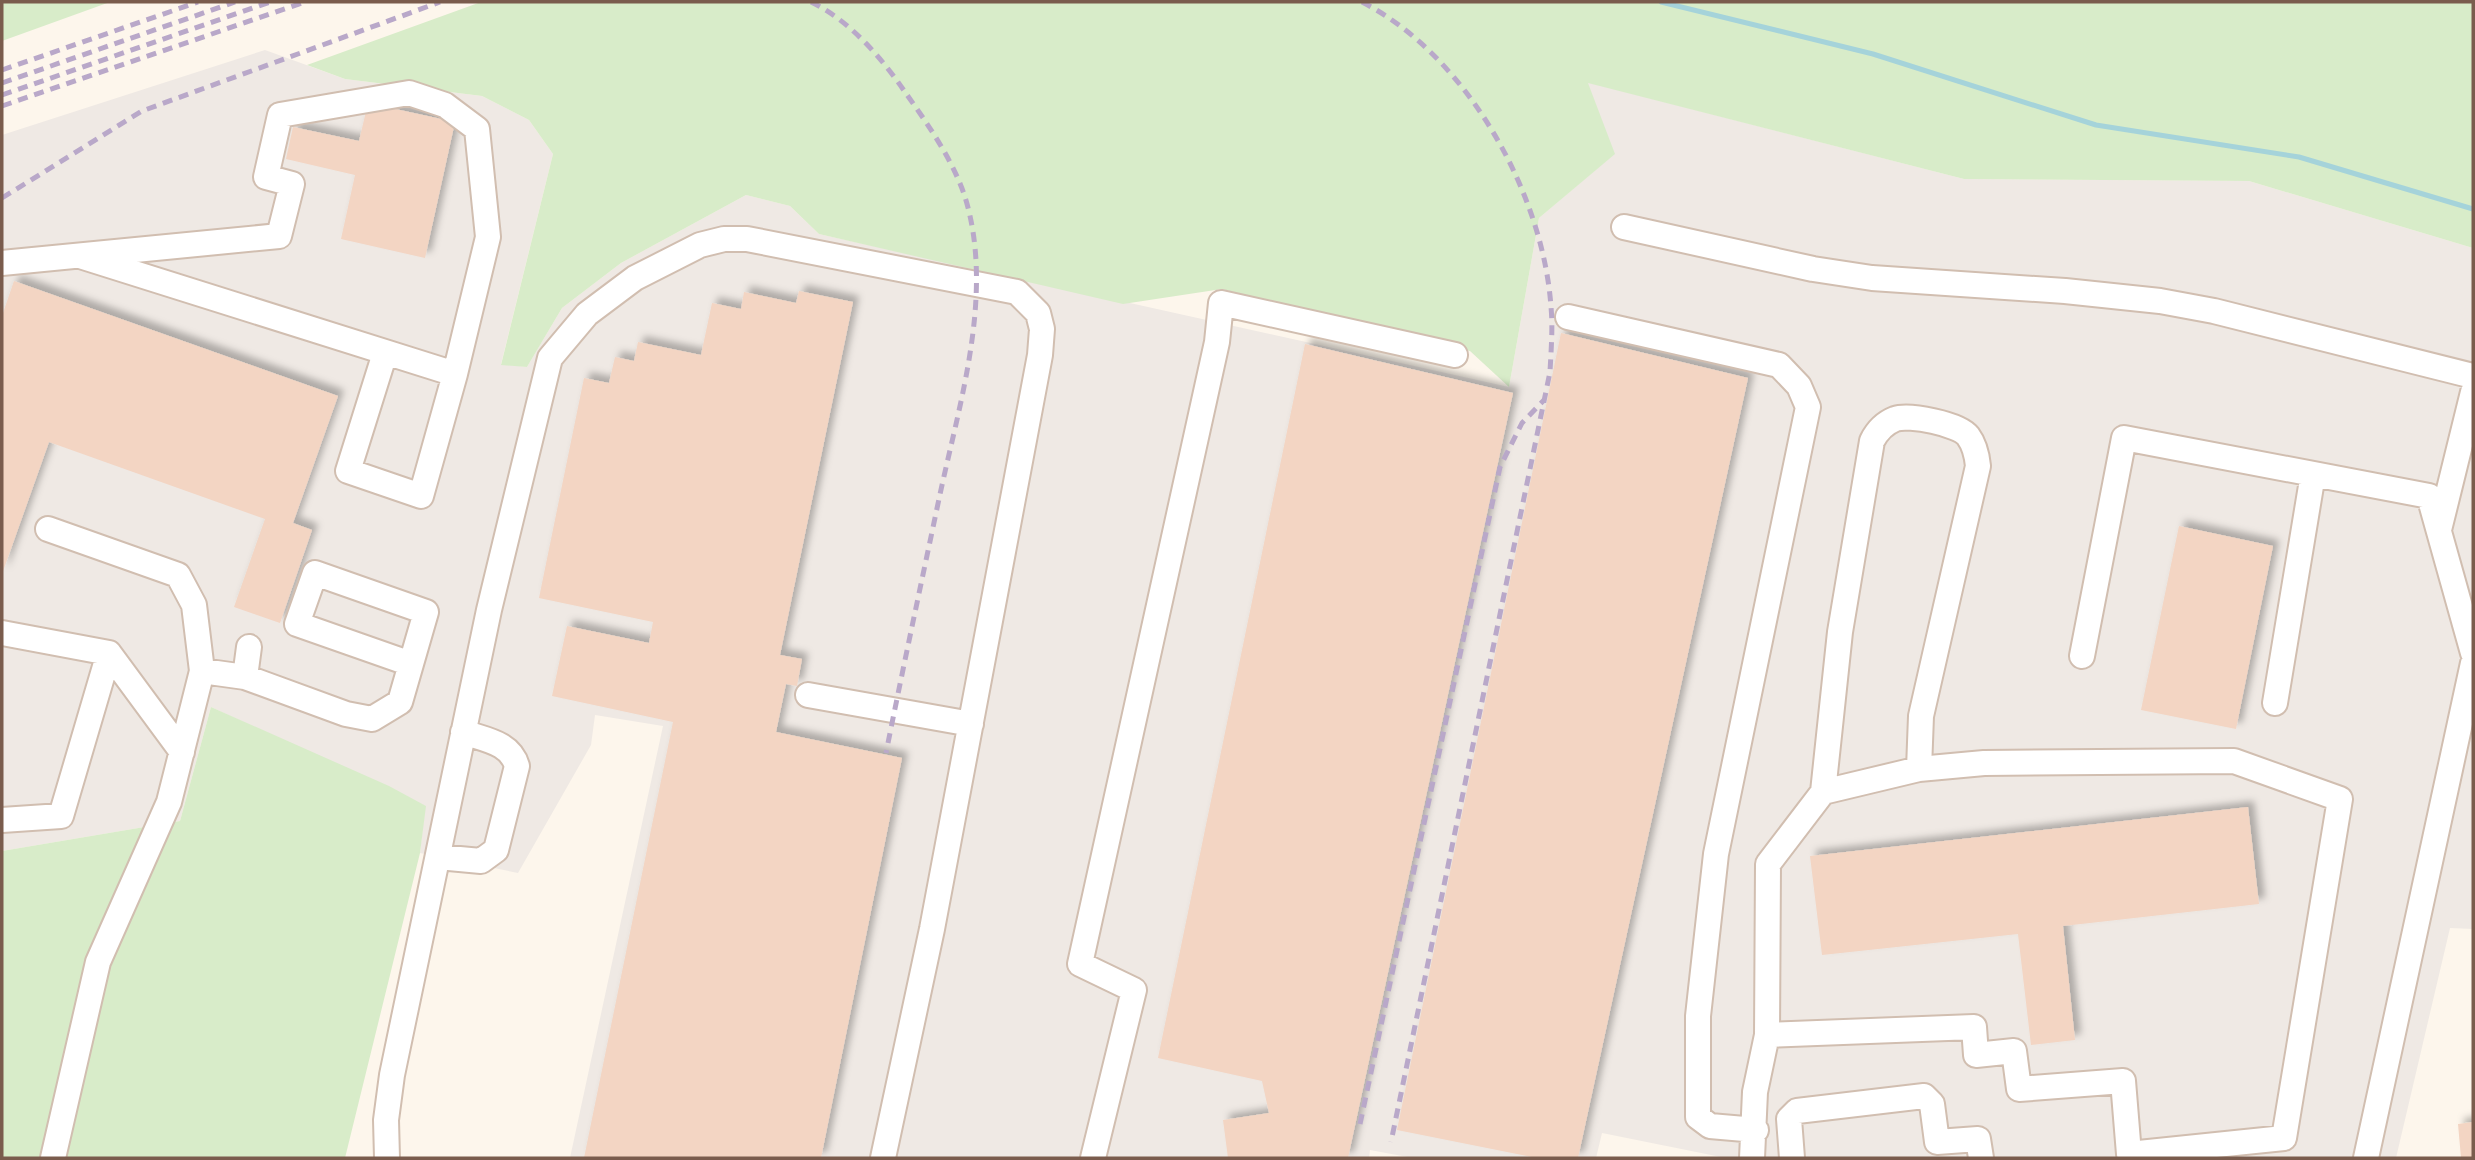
<svg xmlns="http://www.w3.org/2000/svg" width="2475" height="1160" viewBox="0 0 2475 1160" font-family="Cabin,sans-serif">
<style>
.industrial{fill:#efe9e4}
.green{fill:#d8ecc9}
.lines{fill:none;stroke-linecap:round;stroke-linejoin:round}
.stream{stroke:#a5d3da;stroke-width:5}
.building{fill:#f3d5c3;filter:url(#shadow)}
.minor-casing{stroke:#d1beb0;stroke-width:28}
.minor{stroke:#fff;stroke-width:24}
.rail{stroke:#b9a8c9;stroke-width:5;stroke-dasharray:10 7;stroke-linecap:butt}
</style>
<defs>
<filter id="shadow"><feDropShadow dx="6" dy="-6" stdDeviation="3.5" flood-color="#0004"/></filter>
</defs>
<rect width="100%" height="100%" fill="#fdf6ec"/>
<path class="industrial" d="M 265,50 L 345,79 L 482,96 L 529,120 L 553,154 L 501,364 L 527,367 L 562,308 L 621,263 L 746,195 L 790,206 L 819,234 L 1509,387 L 1539,218 L 1614,154 L 1587,82 L 1964,179 L 2249,181 L 2473,248 L 2473,929 L 2450,928 L 2396,1158 L 1726,1158 L 1602,1133 L 1596,1158 L 1413,1158 L 1370,1150 L 1369,1158 L 570,1158 L 663,726 L 595,715 L 591,745 L 518,873 L 420,853 L 425,806 L 211,707 L 180,821 L 2,851 L 2,135 Z"/>
<path class="green" d="M 2,2 L 110,2 L 2,41 Z
M 481,2 L 2473,2 L 2473,248 L 2249,181 L 1964,179 L 1588,83 L 1615,154 L 1539,218 L 1509,387 L 1470,351 L 1222,289 L 1123,304 L 819,234 L 790,206 L 746,195 L 621,263 L 562,308 L 527,367 L 501,365 L 553,154 L 529,120 L 482,96 L 345,79 L 307,65 Z
M 211,707 L 389,786 L 426,806 L 420,853 L 345,1158 L 2,1158 L 2,851 L 180,821 Z"/>
<g class="lines">
<path class="stream" d="M 1661,2 L 1873,54 L 2096,125 L 2299,157 L 2473,209"/>
</g>
<path class="building" d="M 368,103 L 455,122 L 425,258 L 341,239 L 355,175 L 286,159 L 293,127 L 359,141 Z
M 14,281 L 338,396 L 293,523 L 312,530 L 280,623 L 234,607 L 265,519 L 49,442 L 2,574 L 2,316 Z
M 799,291 L 853,302 L 780,655 L 802,659 L 797,686 L 786,684 L 776,732 L 902,758 L 821,1158 L 584,1158 L 673,722 L 552,696 L 567,626 L 649,643 L 653,622 L 539,598 L 584,378 L 609,383 L 615,357 L 634,361 L 638,342 L 701,355 L 712,303 L 741,309 L 744,292 L 796,303 Z
M 1561,333 L 1748,378 L 1578,1158 L 1537,1158 L 1397,1130 Z
M 1305,344 L 1513,393 L 1348,1158 L 1228,1158 L 1223,1120 L 1269,1113 L 1262,1081 L 1158,1058 Z
M 2179,526 L 2273,546 L 2236,729 L 2141,710 Z
M 2248,807 L 2259,904 L 2063,926 L 2075,1040 L 2031,1045 L 2018,934 L 1822,955 L 1810,856 Z
M 2473,1122 L 2473,1158 L 2461,1158 L 2458,1124 Z"/>
<g class="lines">
<defs>
<path id="minor" d="M 1624,227 L 1813,269 L 1872,278 L 2065,291 L 2160,301 L 2214,311 L 2473,376
M 2,263 L 279,236 L 292,184 L 266,177 L 280,115 L 409,93 L 445,105 L 477,129 L 488,237 L 455,374 L 80,256
M 1568,317 L 1779,365 L 1799,386 L 1808,407 L 1716,854 L 1698,1016 L 1698,1117 L 1710,1126 L 1756,1130
M 385,353 L 348,471 L 421,496 L 455,374
M 48,529 L 178,575 L 194,605 L 202,671
M 2439,530 L 2473,392
M 2,633 L 109,653 L 182,752
M 2082,656 L 2124,438 L 2429,496 L 2473,653
M 245,677 L 249,647
M 808,695 L 971,724
M 2275,703 L 2313,474
M 1823,792 L 1840,632 L 1872,441 C 1877,431 1885,423 1895,419 C 1909,414 1959,424 1968,436 C 1974,444 1977,456 1978,466 L 1921,716 L 1919,769
M 2,820 L 61,816 L 109,653
M 438,857 L 481,861 L 496,850 L 517,766 C 510,742 485,740 463,732
M 53,1158 L 98,962 L 169,802 L 202,671 L 245,677 L 346,714 L 372,719 L 400,702 L 426,612 L 315,573 L 297,624 L 411,664
M 387,1158 L 386,1120 L 392,1075 L 489,610 L 550,358 L 587,314 L 635,278 L 700,245 L 724,239 L 747,239 L 1017,292 L 1038,313 L 1042,329 L 1040,355 L 932,929 L 883,1158
M 1093,1158 L 1134,990 L 1080,964 L 1217,342 L 1221,303 L 1455,355
M 1752,1158 L 1755,1092 L 1767,1035 L 1768,864 L 1823,792 L 1919,769 L 1984,763 L 2234,761 L 2340,799 L 2284,1138 L 2129,1154 L 2123,1081 L 2019,1089 L 2014,1051 L 1976,1055 L 1974,1027 L 1767,1035
M 1792,1158 L 1789,1119 L 1797,1111 L 1924,1096 L 1932,1104 L 1937,1142 L 1978,1139 L 1981,1158
M 2366,1158 L 2473,663"/>
</defs>
<use href="#minor" class="minor-casing"/>
<use href="#minor" class="minor"/>
<path class="rail" d="M 811,2 C 849,20 881,57 905,92 C 927,123 953,160 965,197 C 995,294 959,404 939,499 C 921,584 903,668 886,753
M 1362,2 C 1466,55 1543,192 1551,307 C 1553,328 1551,351 1550,372 L 1391,1142
M 2,70 L 198,2
M 2,83 L 235,2
M 2,95 L 270,2
M 2,106 L 305,2
M 2,198 L 142,111 L 440,2
M 1360,1124 L 1500,467 L 1522,423 L 1544,400"/>
</g>
<rect width="2475" height="1160" fill="none" stroke="#7a5c4d" stroke-width="7"/>
</svg>
